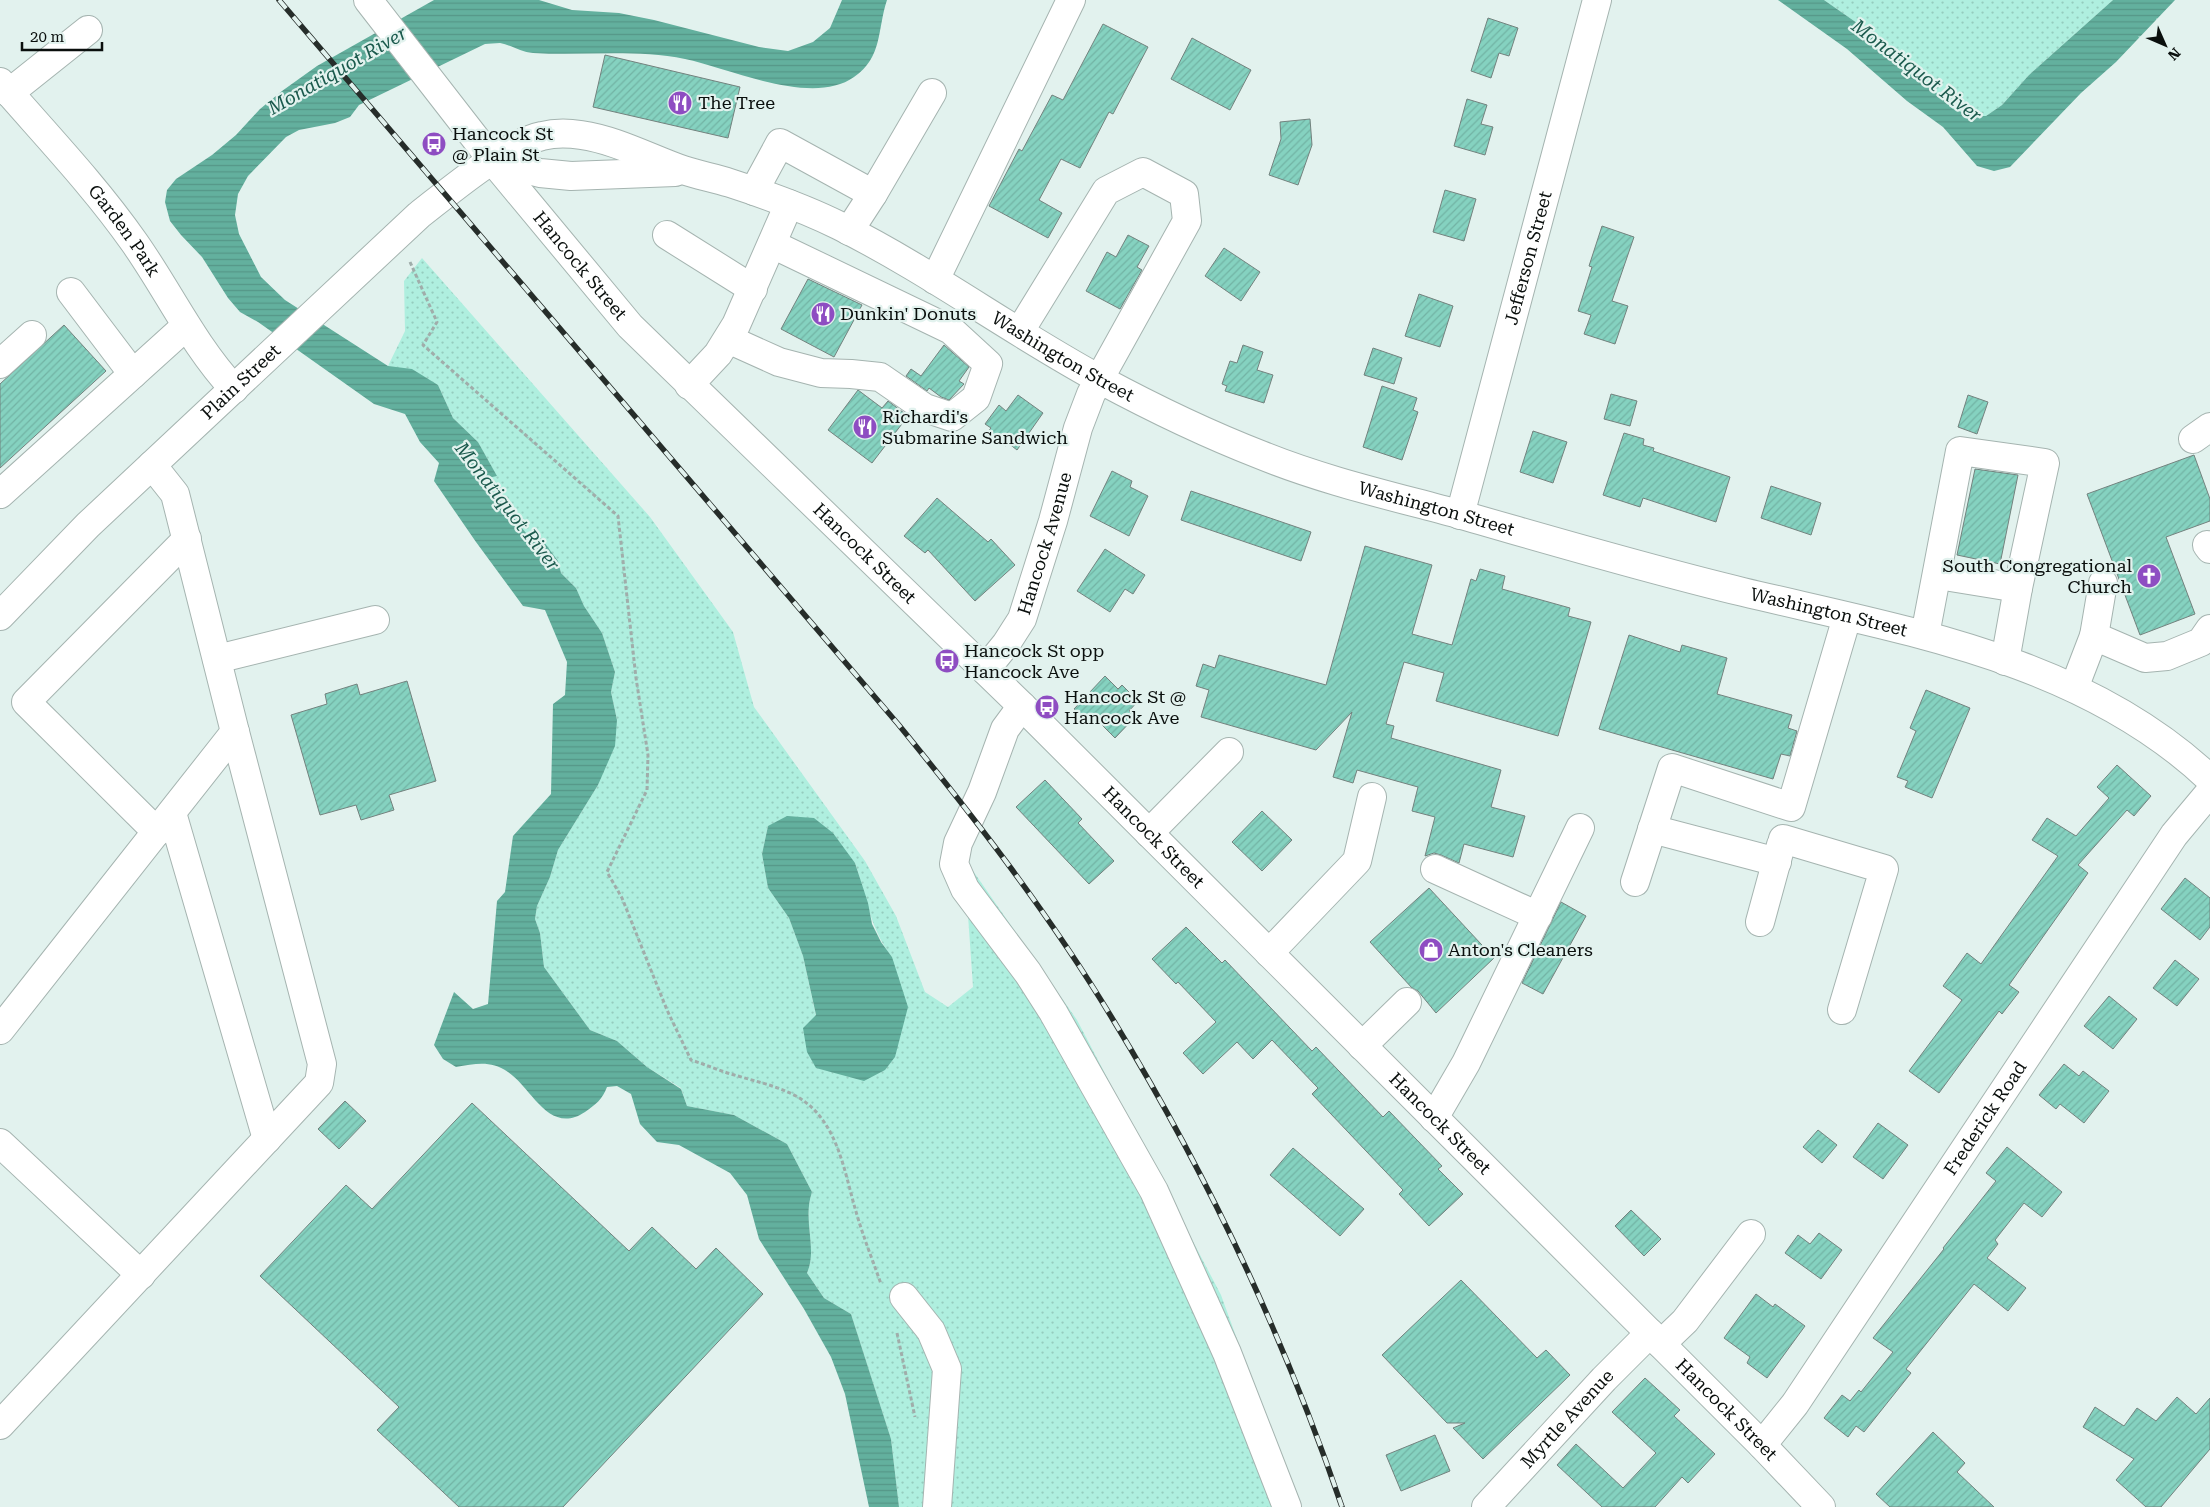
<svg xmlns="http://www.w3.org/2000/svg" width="2210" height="1507" viewBox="0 0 2210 1507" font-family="'Roboto Serif',serif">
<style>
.grass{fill:url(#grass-dots);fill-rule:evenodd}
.water{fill:url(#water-rules)}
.building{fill:url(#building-hatch);stroke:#73827e}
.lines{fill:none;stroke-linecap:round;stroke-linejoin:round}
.minor-casing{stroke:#a5b4b0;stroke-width:30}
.major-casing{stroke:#a5b4b0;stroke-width:30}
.path{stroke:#a0adaa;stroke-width:3;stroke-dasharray:4 2.5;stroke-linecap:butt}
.minor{stroke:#fff;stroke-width:28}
.major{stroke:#fff;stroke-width:28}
.rail-casing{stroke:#262d2a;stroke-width:5.5}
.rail{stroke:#e2f2ee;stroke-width:4;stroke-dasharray:11;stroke-linecap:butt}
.labels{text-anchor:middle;stroke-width:4.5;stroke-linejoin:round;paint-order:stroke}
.poi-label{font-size:18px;fill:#0a0f0d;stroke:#e2f2ee;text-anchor:start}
.street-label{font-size:18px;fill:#0a0f0d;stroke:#e2f2ee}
.water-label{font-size:19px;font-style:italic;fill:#1b5a4d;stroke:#e2f2ee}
</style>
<defs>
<pattern id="grass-dots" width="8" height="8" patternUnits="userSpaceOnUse" patternTransform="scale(1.25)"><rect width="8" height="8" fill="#afefdf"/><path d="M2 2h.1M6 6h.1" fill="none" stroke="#95ccbe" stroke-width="1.8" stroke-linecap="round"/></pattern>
<pattern id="water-rules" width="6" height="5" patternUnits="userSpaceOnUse" patternTransform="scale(1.25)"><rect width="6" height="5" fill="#63b09e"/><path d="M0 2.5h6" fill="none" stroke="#559687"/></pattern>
<pattern id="building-hatch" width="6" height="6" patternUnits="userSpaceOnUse" patternTransform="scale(1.25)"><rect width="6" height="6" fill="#85d2c0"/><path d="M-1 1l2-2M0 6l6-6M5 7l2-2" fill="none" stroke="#72b3a4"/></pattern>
</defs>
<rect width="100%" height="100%" fill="#e2f2ee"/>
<path class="grass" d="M 1824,0 L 2113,0 L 2029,75 L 2002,105 L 1986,116 L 1973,116 L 1953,109 L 1919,76 L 1857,23 Z
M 422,258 L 650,517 L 733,632 L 754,707 L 865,861 L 896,916 L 925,992 L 948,1007 L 973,987 L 964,858 L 1077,1020 L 1221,1295 L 1298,1507 L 899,1507 L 891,1439 L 851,1314 L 824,1298 L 807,1273 C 818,1248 802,1221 812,1192 L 787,1144 L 734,1115 L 687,1106 L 681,1088 L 647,1067 L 617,1041 L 590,1030 L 544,967 L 540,933 L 535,919 L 537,906 L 550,877 L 558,850 L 598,785 L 617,720 L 611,692 L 615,672 L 602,633 L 584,606 L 576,588 L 561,573 L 558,561 L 530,538 L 483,479 L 496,475 L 478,442 L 453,418 L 438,385 L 388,366 L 405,331 L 404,281 ZM 768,826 L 855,863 C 866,895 870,929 892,957 L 803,1028 L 816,1016 L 803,956 L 789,918 L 768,888 L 762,854 Z"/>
<path class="water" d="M 434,0 L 539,0 L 572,10 L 619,13 L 654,20 L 759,47 L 788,51 L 813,42 L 830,28 L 842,0 L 887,0 C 877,30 883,57 854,77 C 812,107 729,68 685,59 C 635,49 583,56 533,53 C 521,52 511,45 500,43 C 495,43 489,44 485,44 L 359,105 L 350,117 L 335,123 L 299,130 L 286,137 L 248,176 L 238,194 L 235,215 L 239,234 L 261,277 L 285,300 L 388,366 L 412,369 L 438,385 L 453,418 L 478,442 L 497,476 L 483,479 L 530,538 L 541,538 L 558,561 L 561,573 L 576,588 L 584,606 L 602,633 L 615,672 L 611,692 L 617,720 L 615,746 L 598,785 L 558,850 L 550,877 L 537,906 L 535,919 L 540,933 L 544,967 L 590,1030 L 617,1041 L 647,1067 L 681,1089 L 687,1106 L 734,1115 L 787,1144 L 812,1192 C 802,1221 818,1248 807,1273 L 824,1298 L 851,1314 L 891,1439 L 899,1507 L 869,1507 L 845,1394 L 831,1357 L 804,1309 L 759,1239 L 747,1195 L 730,1173 L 679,1145 L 657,1142 L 640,1124 L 631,1094 L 617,1086 L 607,1087 C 602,1100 596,1104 585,1112 C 549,1136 532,1088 508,1072 C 490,1060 476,1064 456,1067 L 443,1059 L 434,1045 L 454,992 L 473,1009 L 488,1004 L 497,901 L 505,892 L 513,836 L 551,794 L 553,704 L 565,695 L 567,662 L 545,610 L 523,606 L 476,542 L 434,481 L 439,463 L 420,442 L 405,414 L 374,404 L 258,322 L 240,312 L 228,298 L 202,257 L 181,235 L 170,221 L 165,202 L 167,190 L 176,179 L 212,155 L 236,135 L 260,109 L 282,91 L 317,66 Z
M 1778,0 L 1824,0 L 1857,23 L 1919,76 L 1953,109 L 1973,116 L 1986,116 L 2002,105 L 2029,75 L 2113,0 L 2175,0 L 2116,62 L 2081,93 L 2010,167 L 1994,171 L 1977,166 L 1943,127 L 1907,101 L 1847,49 Z
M 787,816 L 814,818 L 833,833 L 855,863 L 868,903 L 872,924 L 881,942 L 892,957 L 908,1007 L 895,1057 L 885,1070 L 864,1081 L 816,1068 L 807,1052 L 803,1028 L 816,1015 L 803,956 L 789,918 L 768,888 L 762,854 L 768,826 Z"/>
<path class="building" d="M 1488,18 L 1518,28 L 1509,56 L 1499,53 L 1491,78 L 1471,71 Z
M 1103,24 L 1148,47 L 1113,114 L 1109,112 L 1080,168 L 1061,159 L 1039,200 L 1062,213 L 1048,238 L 989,206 L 1019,149 L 1022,151 L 1052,95 L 1063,100 Z
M 1192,38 L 1251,70 L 1230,110 L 1171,79 Z
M 605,55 L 740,87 L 728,138 L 593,107 Z
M 1467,99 L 1487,105 L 1481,124 L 1493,127 L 1485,155 L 1454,146 Z
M 1310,119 L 1312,145 L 1298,185 L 1269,175 L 1281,139 L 1280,122 Z
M 1445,190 L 1476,199 L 1464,241 L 1433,232 Z
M 1602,226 L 1634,237 L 1612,301 L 1628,306 L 1615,344 L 1584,334 L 1591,315 L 1578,311 L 1592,267 L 1589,266 Z
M 1128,235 L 1149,246 L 1137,267 L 1142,270 L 1120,309 L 1086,291 L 1107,252 L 1116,257 Z
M 1224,248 L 1260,272 L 1241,301 L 1205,276 Z
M 808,279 L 862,305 L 834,357 L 781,329 Z
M 1419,294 L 1453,306 L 1440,347 L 1405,336 Z
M 64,325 L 106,371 L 0,468 L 0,384 Z
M 944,345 L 969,367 L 959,381 L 964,384 L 949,400 L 941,397 L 929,388 L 927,391 L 906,376 L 911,369 L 921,376 Z
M 1243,345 L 1263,352 L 1257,370 L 1273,375 L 1264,403 L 1225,391 L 1227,386 L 1222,384 L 1230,361 L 1237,363 Z
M 1373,348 L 1402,358 L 1394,384 L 1364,375 Z
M 1382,386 L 1417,398 L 1413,410 L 1418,412 L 1402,460 L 1363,447 Z
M 858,390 L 882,408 L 888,401 L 908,416 L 872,463 L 828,430 Z
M 1611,394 L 1637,401 L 1630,426 L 1604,419 Z
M 1018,395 L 1043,413 L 1017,450 L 1008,443 L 1006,446 L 987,433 L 991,428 L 985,424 L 999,405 L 1006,411 Z
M 1968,395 L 1988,402 L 1977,434 L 1958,427 Z
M 1533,431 L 1567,442 L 1553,483 L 1520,472 Z
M 1624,433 L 1644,439 L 1643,445 L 1654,448 L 1653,451 L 1730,477 L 1716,522 L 1643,498 L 1640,507 L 1603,495 Z
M 2194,455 L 2210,499 L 2210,521 L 2166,537 L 2195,614 L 2140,635 L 2087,494 Z
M 1975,469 L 2018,475 L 2000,564 L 1957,555 Z
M 1112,471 L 1132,481 L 1130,487 L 1148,496 L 1129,536 L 1090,516 Z
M 1771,486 L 1821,503 L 1811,535 L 1761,518 Z
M 1191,491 L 1311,532 L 1301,561 L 1181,520 Z
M 937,498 L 988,542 L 991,539 L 1015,565 L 975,601 L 928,550 L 925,553 L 904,536 Z
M 1365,546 L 1432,565 L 1412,634 L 1452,645 L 1471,579 L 1476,581 L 1480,569 L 1505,576 L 1502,589 L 1570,608 L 1568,616 L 1591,622 L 1558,736 L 1436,701 L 1444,673 L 1404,662 L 1386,724 L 1394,726 L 1391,738 L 1501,770 L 1491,807 L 1525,816 L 1513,857 L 1464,844 L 1459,863 L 1441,855 L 1434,853 L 1425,856 L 1435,817 L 1412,811 L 1418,787 L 1357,770 L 1353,783 L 1333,777 L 1352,712 L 1316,750 L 1201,717 L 1209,690 L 1196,686 L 1203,664 L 1215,668 L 1219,655 L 1326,685 Z
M 1105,549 L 1145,575 L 1133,594 L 1125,589 L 1110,612 L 1077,591 Z
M 1629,635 L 1680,652 L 1682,645 L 1727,658 L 1717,694 L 1792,715 L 1788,728 L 1797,731 L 1790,756 L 1781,754 L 1773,779 L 1599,729 Z
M 1105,676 L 1118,689 L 1122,685 L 1138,701 L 1129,711 L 1135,717 L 1115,738 L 1094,717 L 1088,723 L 1074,709 Z
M 407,681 L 436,781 L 389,795 L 394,810 L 361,820 L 356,805 L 320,815 L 291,715 L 327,704 L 325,694 L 357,684 L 360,695 Z
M 1926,690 L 1970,708 L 1932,798 L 1905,787 L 1908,781 L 1897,777 L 1916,731 L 1910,728 Z
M 2117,765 L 2151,796 L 2134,816 L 2127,810 L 2078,865 L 2088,873 L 2009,985 L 2019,992 L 2002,1014 L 1999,1011 L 1939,1093 L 1909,1071 L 1962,1000 L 1943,986 L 1967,953 L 1981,964 L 2058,856 L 2032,840 L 2047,818 L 2076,836 L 2109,798 L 2097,787 Z
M 1045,780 L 1082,819 L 1078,823 L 1114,861 L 1089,884 L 1016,807 Z
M 1262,811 L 1292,840 L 1262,871 L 1232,842 Z
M 2185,878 L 2210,898 L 2210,927 L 2200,940 L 2161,909 Z
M 1429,888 L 1494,958 L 1436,1013 L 1418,991 L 1412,988 L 1370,942 Z
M 1561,902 L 1586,916 L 1543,994 L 1522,983 Z
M 1186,927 L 1222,963 L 1225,960 L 1312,1051 L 1316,1047 L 1383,1117 L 1389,1111 L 1442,1166 L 1438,1169 L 1463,1194 L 1429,1226 L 1399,1194 L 1403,1190 L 1312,1094 L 1318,1088 L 1272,1040 L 1253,1059 L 1237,1042 L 1203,1074 L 1183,1053 L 1216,1022 L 1178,982 L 1176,984 L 1152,959 Z
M 2175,960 L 2199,979 L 2177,1006 L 2153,988 Z
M 2109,996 L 2137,1019 L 2113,1049 L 2084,1026 Z
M 2064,1064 L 2079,1076 L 2083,1071 L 2109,1091 L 2084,1123 L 2060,1104 L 2056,1109 L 2039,1095 Z
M 345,1101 L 366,1121 L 339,1149 L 318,1129 Z
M 472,1103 L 629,1251 L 652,1227 L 696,1269 L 716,1248 L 763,1294 L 563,1507 L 459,1507 L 377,1430 L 399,1407 L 260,1276 L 346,1185 L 372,1209 Z
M 1878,1123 L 1908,1145 L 1883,1179 L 1853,1157 Z
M 1818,1130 L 1837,1145 L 1822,1163 L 1803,1147 Z
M 2007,1147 L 2062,1192 L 2042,1217 L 2024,1203 L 1995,1240 L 1998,1244 L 1987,1258 L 2026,1288 L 2008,1311 L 1974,1284 L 1906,1369 L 1911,1373 L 1864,1432 L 1856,1426 L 1848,1437 L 1824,1418 L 1842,1395 L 1850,1401 L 1859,1390 L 1861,1392 L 1893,1352 L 1873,1338 L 1944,1249 L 1943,1248 L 1996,1181 L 1986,1173 Z
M 1293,1148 L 1364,1209 L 1340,1236 L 1270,1175 Z
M 1631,1210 L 1661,1239 L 1644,1256 L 1615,1226 Z
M 1819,1233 L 1842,1250 L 1821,1279 L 1785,1253 L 1798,1235 L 1810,1244 Z
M 1461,1280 L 1537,1358 L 1546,1350 L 1570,1375 L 1483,1459 L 1453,1428 L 1465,1423 L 1447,1423 L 1382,1355 Z
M 1756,1294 L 1773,1307 L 1775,1304 L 1805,1326 L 1767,1378 L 1747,1363 L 1750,1357 L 1724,1338 Z
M 1645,1378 L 1680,1410 L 1674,1416 L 1715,1454 L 1688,1483 L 1682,1477 L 1655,1507 L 1602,1507 L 1557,1465 L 1576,1444 L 1623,1488 L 1656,1453 L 1612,1412 Z
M 2177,1397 L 2196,1414 L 2210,1398 L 2210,1449 L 2161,1507 L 2146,1507 L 2116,1480 L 2134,1459 L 2083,1427 L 2095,1407 L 2124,1426 L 2137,1408 L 2156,1421 Z
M 1933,1432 L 1965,1463 L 1957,1472 L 1994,1507 L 1890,1507 L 1876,1494 Z
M 1435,1435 L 1450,1471 L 1401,1491 L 1386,1455 Z"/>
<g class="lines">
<defs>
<g id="minor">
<path id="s1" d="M 0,82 C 45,134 94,185 134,242 C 168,290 193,345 234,389"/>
<path d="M 9,93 L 88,30"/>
<path d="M 754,191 L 780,143 L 873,194 L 932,93"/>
<path d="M 849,231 L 873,194"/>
<path d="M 667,235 L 753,289"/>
<path d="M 935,280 L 1071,0"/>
<path d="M 71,292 L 133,374"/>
<path d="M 728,339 L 779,362 L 821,373 L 851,374 L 880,377 L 925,408 L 952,417 L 976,398 L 988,364 L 951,330 L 772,244"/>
<path d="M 0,364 L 32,335"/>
<path d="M 689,385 L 718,354 L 736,325 L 789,204"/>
<path d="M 2193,439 L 2210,427"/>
<path d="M 0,494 L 186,326"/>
<path id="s2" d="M 1460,515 L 1597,0"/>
<path d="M 2207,545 L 2210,549"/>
<path d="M 1938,575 L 2018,588"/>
<path d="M 1925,635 L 1960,451 L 2045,463 L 2018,588 L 2005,661"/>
<path d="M 2094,636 L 2103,583"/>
<path d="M 217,659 L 375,620"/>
<path id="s3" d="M 985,670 L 1006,644 L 1022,619 L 1053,521 L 1078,428 L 1091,394 L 1187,221 L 1184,194 L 1143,172 L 1106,191 L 1020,331"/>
<path d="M 2074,688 L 2094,636 L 2145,658 L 2167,656 L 2201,642 L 2210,629"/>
<path d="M 1022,706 L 1005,729 L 982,792 L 958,843 L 954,864 L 965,889 L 1028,973 L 1053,1012 L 1154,1191 L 1227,1353 L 1287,1507"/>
<path d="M 172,813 L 267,1139"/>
<path d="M 1652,829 L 1777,862"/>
<path d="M 157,832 L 26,702 L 187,539"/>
<path d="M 1149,833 L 1229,752"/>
<path d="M 1783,839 L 1884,869 L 1842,1010"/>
<path d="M 1435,869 L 1538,916"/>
<path d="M 1635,882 L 1672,768 L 1791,807 L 1847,617"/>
<path d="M 1760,922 L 1781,845"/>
<path d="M 1269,953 L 1357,861 L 1372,797"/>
<path d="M 0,1030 L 235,732"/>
<path d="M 1362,1046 L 1407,1002"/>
<path d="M 1434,1118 L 1466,1063 L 1580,828"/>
<path d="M 0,1143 L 141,1275"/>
<path d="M 904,1297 L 931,1331 L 947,1369 L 937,1507"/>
<path d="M 1661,1344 L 1685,1321 L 1751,1234"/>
<path d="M 0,1425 L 319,1083 L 322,1064 L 235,732 L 175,494 L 152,465"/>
<path id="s4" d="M 1762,1445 L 1795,1404 L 2174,835 L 2210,792"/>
<path id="s5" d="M 1486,1507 L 1604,1379 L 1650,1333"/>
</g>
<g id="major">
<path id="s6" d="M 368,0 L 493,161 L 630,326 L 1022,706 L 1762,1445 L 1821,1507"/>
<path d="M 493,161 L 540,173 L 571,176 L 675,172"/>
<path id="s7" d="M 0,616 L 88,525 L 419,215 C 450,191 505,144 542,136 C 554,133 568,133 581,135 C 616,140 649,158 683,170 C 698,175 714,178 730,183 C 767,195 804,208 840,226 C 930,271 1012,332 1101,380 C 1153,408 1207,434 1261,455 C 1325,481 1392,496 1458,514 C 1553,541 1647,569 1743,592 C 1906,631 2083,659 2210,779"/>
</g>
</defs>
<use href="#minor" class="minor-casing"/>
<use href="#major" class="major-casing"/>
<path class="path" d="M 410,262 L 437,322 L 423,345 L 618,516 L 636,678 L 648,755 L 647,790 L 607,872 L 622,898 L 667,1010 L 691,1060 C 707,1065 722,1072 738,1076 C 758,1082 777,1086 796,1096 C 839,1120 844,1173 857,1215 C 864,1239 873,1261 881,1284
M 897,1333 L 915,1417"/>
<use href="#minor" class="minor"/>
<use href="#major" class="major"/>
<defs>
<path id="rail" d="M 279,0 L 898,724 C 974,817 1050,915 1112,1018 C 1206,1172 1284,1336 1342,1507"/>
</defs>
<use href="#rail" class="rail-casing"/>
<use href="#rail" class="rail"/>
</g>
<defs>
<symbol id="restaurant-disc" viewBox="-11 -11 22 22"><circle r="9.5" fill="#8e4dc2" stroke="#e2f2ee"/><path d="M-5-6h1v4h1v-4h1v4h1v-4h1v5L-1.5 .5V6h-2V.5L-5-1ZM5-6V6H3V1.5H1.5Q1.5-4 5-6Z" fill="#fff"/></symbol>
<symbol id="bus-disc" viewBox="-11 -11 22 22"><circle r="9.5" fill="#8e4dc2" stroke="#e2f2ee"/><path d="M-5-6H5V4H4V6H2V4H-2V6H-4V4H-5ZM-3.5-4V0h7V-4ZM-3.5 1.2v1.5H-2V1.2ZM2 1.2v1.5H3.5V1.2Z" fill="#fff"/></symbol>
<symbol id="church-disc" viewBox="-11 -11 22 22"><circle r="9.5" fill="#8e4dc2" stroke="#e2f2ee"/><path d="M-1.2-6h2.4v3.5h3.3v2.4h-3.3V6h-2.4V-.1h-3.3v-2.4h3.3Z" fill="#fff"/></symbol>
<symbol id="shop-disc" viewBox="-11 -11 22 22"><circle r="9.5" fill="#8e4dc2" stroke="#e2f2ee"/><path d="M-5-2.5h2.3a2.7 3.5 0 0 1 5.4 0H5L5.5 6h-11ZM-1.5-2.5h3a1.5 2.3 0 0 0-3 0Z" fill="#fff"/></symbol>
</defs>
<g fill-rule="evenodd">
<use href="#restaurant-disc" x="666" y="89" width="28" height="28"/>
<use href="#bus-disc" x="420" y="130" width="28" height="28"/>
<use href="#restaurant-disc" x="809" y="300" width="28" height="28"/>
<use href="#restaurant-disc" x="851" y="413" width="28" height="28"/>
<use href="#church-disc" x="2135" y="562" width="28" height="28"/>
<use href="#bus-disc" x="933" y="647" width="28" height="28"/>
<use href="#bus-disc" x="1033" y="693" width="28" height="28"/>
<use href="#shop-disc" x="1417" y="936" width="28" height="28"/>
</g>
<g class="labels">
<g class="poi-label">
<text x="698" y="109">The Tree</text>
<text x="452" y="140">Hancock St<tspan x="452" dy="21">@ Plain St</tspan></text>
<text x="840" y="320">Dunkin' Donuts</text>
<text x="882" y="423">Richardi's<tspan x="882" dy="21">Submarine Sandwich</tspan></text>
<text x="2132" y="572" text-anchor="end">South Congregational<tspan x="2132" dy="21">Church</tspan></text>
<text x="964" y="657">Hancock St opp<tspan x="964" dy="21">Hancock Ave</tspan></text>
<text x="1064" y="703">Hancock St @<tspan x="1064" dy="21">Hancock Ave</tspan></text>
<text x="1448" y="956">Anton's Cleaners</text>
</g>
<g class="street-label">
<text dy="6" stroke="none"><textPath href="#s1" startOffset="194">Garden Park</textPath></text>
<text dy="6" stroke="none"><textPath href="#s2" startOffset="266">Jefferson Street</textPath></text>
<text dy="6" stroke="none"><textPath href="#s6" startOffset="340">Hancock Street</textPath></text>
<text dy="6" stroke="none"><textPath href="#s7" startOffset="1300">Washington Street</textPath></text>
<text dy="6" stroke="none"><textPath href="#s7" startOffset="336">Plain Street</textPath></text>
<text dy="6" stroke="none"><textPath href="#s7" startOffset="1705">Washington Street</textPath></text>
<text dy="6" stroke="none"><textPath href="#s3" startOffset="142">Hancock Avenue</textPath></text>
<text dy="6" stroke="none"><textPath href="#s6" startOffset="745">Hancock Street</textPath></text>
<text dy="6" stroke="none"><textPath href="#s7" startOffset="2111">Washington Street</textPath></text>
<text dy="6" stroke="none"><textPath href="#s6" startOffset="1150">Hancock Street</textPath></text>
<text dy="6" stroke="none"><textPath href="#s4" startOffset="396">Frederick Road</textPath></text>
<text dy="6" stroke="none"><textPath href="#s6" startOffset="1555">Hancock Street</textPath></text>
<text dy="6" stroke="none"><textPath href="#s6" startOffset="1960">Hancock Street</textPath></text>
<text dy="6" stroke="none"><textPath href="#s5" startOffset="120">Myrtle Avenue</textPath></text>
</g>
<g class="water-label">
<text transform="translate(337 70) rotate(-30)" y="7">Monatiquot River</text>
<text transform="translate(1917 70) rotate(37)" y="7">Monatiquot River</text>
<text transform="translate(508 506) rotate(52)" y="7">Monatiquot River</text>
</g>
</g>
<g transform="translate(2165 45) rotate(135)" stroke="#e2f2ee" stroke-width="4" paint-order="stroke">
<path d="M0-4L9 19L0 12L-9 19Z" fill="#0a0f0d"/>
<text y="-8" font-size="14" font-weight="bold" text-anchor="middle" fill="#0a0f0d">N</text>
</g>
<path d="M22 42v8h80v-8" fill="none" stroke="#0a0f0d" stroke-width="2.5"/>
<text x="30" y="42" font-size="15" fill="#0a0f0d" stroke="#e2f2ee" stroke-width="4" paint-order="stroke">20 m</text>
</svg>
